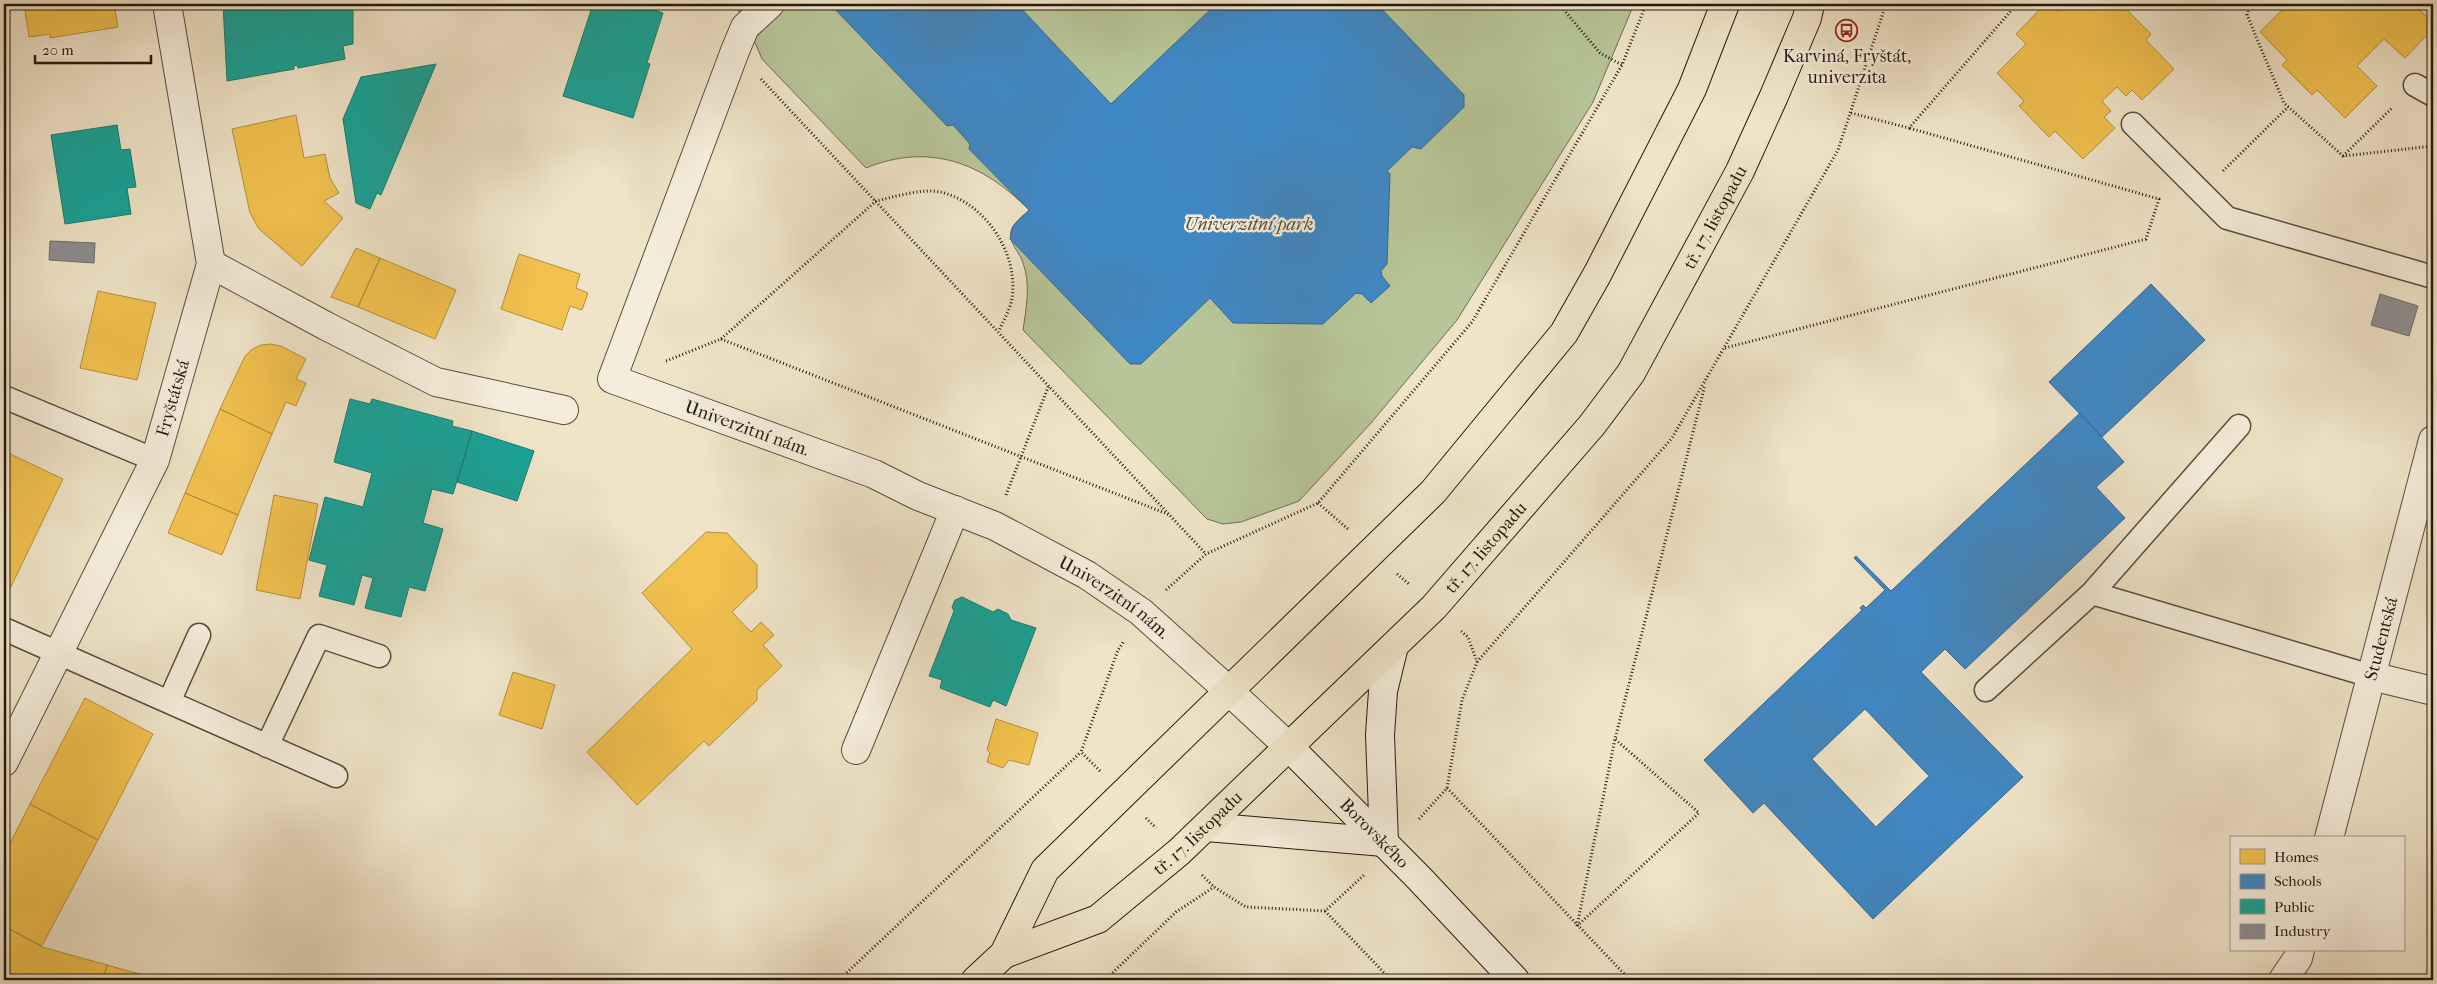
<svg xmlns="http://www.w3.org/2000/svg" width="2437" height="984" viewBox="0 0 2437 984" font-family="'IM FELL French Canon',serif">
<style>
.green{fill:#b7c598;stroke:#6e6f54}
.homes{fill:#f2c14e;stroke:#b48f3b}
.schools{fill:#3f88c5;stroke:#37678f;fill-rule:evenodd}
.public{fill:#17a398;stroke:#1b7a6f}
.industry{fill:#8d8d92;stroke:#6e6a6b}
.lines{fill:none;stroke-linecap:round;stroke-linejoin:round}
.service-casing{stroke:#574c3e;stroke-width:25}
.minor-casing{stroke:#574c3e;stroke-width:30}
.tertiary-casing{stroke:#574c3e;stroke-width:30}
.secondary-casing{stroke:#241910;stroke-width:30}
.primary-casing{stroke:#241910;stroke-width:30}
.path{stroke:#241910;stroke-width:3;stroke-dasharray:1 2.5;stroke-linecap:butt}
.service{stroke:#f5eddb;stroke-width:22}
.minor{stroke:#f5eddb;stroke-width:28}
.tertiary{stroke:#f5eddb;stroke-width:28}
.secondary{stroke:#f5eddb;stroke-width:28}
.primary{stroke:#efe4c8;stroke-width:28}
.labels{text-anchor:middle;stroke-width:5;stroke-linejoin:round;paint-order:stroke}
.poi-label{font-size:18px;fill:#241910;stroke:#f5eddb}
.street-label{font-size:18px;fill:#241910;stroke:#f5eddb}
.park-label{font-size:18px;font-style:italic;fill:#504d39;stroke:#f5eddb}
</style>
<rect width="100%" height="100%" fill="#efe4c8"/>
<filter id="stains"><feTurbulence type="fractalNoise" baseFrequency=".004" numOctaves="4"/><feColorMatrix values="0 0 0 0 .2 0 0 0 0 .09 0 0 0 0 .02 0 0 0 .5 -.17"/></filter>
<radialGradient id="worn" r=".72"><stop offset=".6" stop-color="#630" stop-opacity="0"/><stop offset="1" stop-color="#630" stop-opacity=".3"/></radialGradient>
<path class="green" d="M 732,4 L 1634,4 L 1593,102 L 1457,320 L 1371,423 L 1299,501 L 1241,522 L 1223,524 L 1207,519 L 1023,330 C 1026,309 1031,284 1023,263 C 1020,252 1008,243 1011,231 C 1013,223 1023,216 1029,210 C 983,163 930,142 866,168 L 762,59 L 745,19 Z"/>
<path class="homes" d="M 24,4 L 114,4 L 118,27 L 50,38 L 50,34 L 29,37 Z
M 2045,4 L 2050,4 L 2058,11 L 2065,4 L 2109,4 L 2115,9 L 2121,4 L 2151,34 L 2146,40 L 2174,69 L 2142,100 L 2132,90 L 2126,96 L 2117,87 L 2102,101 L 2111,111 L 2104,117 L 2115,128 L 2083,159 L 2055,131 L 2049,137 L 2019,106 L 2024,101 L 1997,73 L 2026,44 L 2016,34 Z
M 2288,4 L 2414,4 L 2433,23 L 2433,29 L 2405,58 L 2384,39 L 2357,66 L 2377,86 L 2345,118 L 2317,90 L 2312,95 L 2282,65 L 2287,60 L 2260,32 Z
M 296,115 L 304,158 L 325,154 L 330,178 L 339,193 L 324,201 L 343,218 L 302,266 L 259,229 L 250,213 L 232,129 Z
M 356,248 L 380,258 L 358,307 L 331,297 Z
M 519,254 L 580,274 L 576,288 L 588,293 L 582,310 L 570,306 L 562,330 L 501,309 Z
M 380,258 L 456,290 L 435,339 L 358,307 Z
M 98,291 L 156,303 L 137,380 L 80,368 Z
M 270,344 L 281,346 L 306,359 L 296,379 L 306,383 L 296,406 L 286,402 L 272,434 L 220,409 L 245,356 L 251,350 L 261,345 Z
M 220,409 L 272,434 L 238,515 L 185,493 Z
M 4,451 L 63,479 L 6,597 L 4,596 Z
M 185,493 L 238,515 L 222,555 L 168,533 Z
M 274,495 L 318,504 L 300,599 L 256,590 Z
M 706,532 L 727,533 L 757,565 L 757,588 L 732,612 L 751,632 L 761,622 L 774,635 L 763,645 L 782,666 L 757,690 L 757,700 L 709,746 L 704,741 L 637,805 L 587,752 L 692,649 L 642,593 Z
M 513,672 L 555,685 L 542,729 L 499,715 Z
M 85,698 L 153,734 L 98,840 L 30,804 Z
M 996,719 L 1038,733 L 1029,765 L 1009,760 L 1003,768 L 987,762 L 990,753 L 987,750 Z
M 30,804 L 98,840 L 42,946 L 4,926 L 4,855 Z
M 4,926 L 42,947 L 107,965 L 103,980 L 4,980 Z
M 107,965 L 161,980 L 103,980 Z"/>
<path class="schools" d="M 830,4 L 1017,4 L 1111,104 L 1212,8 L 1208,4 L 1377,4 L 1464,95 L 1464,107 L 1421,149 L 1412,147 L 1387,171 L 1390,174 L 1387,264 L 1381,271 L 1382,276 L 1390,286 L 1371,303 L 1362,294 L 1356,293 L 1323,324 L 1233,323 L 1210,298 L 1141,364 L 1130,364 L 1010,239 L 1013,226 L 1029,210 L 969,149 L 970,144 L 953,125 L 947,126 Z
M 2151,284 L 2205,340 L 2102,437 L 2049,382 Z
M 2080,413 L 2124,462 L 2096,487 L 2125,518 L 1965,669 L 1945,649 L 1921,672 L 2023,777 L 1873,919 L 1764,803 L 1753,813 L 1704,760 L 1862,610 L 1860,608 L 1863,605 L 1866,608 L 1885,590 L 1854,558 L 1856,556 L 1891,591 ZM 1865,709 L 1929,776 L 1876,827 L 1812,759 Z"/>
<path class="public" d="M 223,4 L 282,4 L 284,11 L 323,4 L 353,4 L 353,44 L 343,46 L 345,59 L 298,68 L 297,65 L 294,66 L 294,69 L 227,81 Z
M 593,4 L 637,4 L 663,13 L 647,63 L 650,64 L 633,118 L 563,96 Z
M 436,64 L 381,195 L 377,193 L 370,209 L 356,203 L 343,119 L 361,77 Z
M 117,125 L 121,150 L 130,149 L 136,187 L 127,188 L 131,214 L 65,224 L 51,135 Z
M 350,399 L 370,404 L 372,399 L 453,421 L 452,426 L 472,431 L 453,494 L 432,489 L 423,523 L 443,529 L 425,591 L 409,587 L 401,617 L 365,608 L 373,578 L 362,575 L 354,605 L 319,596 L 327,565 L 309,560 L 325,497 L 363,507 L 372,473 L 334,462 Z
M 472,431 L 534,451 L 517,501 L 457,482 Z
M 962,597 L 993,612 L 998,609 L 1008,614 L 1011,620 L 1036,628 L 1006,706 L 993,700 L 990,707 L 940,688 L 942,680 L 929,676 L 954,611 L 952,607 L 955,600 Z"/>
<path class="industry" d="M 50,241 L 95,243 L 94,263 L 49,260 Z
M 2380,294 L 2418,306 L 2409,336 L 2371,325 Z"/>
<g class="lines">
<defs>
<path id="service" d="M 2415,85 L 2433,95
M 2133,124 L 2227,218 L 2433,277
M 4,397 L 155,460
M 2092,593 L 2239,426
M 4,629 L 336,776
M 1986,690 L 2092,593 L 2371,676
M 169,702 L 199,635
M 267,746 L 319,636 L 379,656"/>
<g id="minor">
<path id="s1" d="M 770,4 L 745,27 L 735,51 L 612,379 L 874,474 L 918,496 L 995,526 L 1087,575 L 1141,612 L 1229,691"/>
<path d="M 211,264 L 326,326 L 436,382 L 564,410"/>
<path d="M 2371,676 L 2433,691"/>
<path d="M 856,750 L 955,510"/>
<path id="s2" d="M 4,762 L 155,460 L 211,264 L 167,4"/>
<path id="s3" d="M 2329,838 L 2433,440"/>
<path d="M 2283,980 L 2298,958 L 2300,950"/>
</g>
<path id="tertiary" d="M 1229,691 L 1290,748"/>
<g id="secondary">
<path id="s4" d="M 1290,748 L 1419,878 L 1515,980"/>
<path d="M 1206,827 L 1384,842"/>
<path d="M 1384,842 L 1380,735 L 1383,691 L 1394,646"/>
</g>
<g id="primary">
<path id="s5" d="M 1004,954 L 1098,919 L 1179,852 L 1434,607 L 1592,425 L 1631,373 L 1740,171 L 1774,96 L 1807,18 L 1810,4"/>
<path d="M 976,980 L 1004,954 L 1045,870 L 1433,492 L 1564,333 L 1598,273 L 1692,89 L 1725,4"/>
</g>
</defs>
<use href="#service" class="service-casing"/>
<use href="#minor" class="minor-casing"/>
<use href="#tertiary" class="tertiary-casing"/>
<use href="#secondary" class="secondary-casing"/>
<use href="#primary" class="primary-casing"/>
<path class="path" d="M 1559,4 L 1600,53 L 1622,65
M 2250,4 L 2247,15 L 2284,103 L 2343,156 L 2433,146
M 761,79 L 1206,554
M 1851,113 L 1909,128 L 2017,4
M 2343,156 L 2393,107
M 2223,171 L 2288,107
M 721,339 L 1170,515
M 1725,348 L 2146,239 L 2159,199 L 1909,128
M 666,361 L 721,339 L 876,201 C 894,197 922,188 940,192 C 985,202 1019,253 1012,299 C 1010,310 1003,321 999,331
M 1006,495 L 1049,385
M 1318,503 L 1348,529
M 1397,574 L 1409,584
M 1166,590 L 1206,554 L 1318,503 L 1472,322 L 1622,65 L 1646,4
M 1477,662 L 1672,438 L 1838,150 L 1886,4
M 1100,771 L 1081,752 L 1118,650 L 1124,641
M 1447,788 L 1630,980
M 1146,818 L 1156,828
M 1419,819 L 1447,788 L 1462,700 L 1477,662 L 1468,637 L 1460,630
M 1202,875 L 1214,887 L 1246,907 L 1325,911 L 1364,875
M 1325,911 L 1391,980
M 1577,926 L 1615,739 L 1705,385
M 1577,926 L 1699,813 L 1615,739
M 839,980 L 1081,752
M 1105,980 L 1176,912 L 1214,887"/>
<use href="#service" class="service"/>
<use href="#minor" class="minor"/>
<use href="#tertiary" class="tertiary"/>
<use href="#secondary" class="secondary"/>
<use href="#primary" class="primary"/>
</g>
<defs>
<symbol id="bus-ring" viewBox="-11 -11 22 22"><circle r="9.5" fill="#f5eddb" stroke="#8f2418" stroke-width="1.5"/><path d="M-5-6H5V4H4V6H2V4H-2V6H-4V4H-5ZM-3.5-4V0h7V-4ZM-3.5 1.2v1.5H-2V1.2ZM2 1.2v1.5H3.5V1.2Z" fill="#8f2418"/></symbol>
</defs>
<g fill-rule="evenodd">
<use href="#bus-ring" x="1834" y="18" width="25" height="25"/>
</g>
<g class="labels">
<g class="poi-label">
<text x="1847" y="62">Karviná, Fryštát,<tspan x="1847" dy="21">univerzita</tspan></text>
</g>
<g class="street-label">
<text dy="6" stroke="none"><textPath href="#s5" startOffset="1042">tř. 17. listopadu</textPath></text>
<text dy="6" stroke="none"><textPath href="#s2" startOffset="402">Fryštátská</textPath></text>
<text dy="6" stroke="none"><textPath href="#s1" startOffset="554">Univerzitní nám.</textPath></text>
<text dy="6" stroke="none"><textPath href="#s5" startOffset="638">tř. 17. listopadu</textPath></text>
<text dy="6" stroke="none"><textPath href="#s1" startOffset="960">Univerzitní nám.</textPath></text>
<text dy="6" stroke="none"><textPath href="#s3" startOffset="206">Studentská</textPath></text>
<text dy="6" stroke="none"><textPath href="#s5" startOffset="232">tř. 17. listopadu</textPath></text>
<text dy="6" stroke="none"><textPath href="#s4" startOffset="120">Borovského</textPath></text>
</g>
<g class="park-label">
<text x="1249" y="230">Univerzitní park</text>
</g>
</g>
<rect width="2437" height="984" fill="none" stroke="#efe4c8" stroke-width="20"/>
<rect x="5" y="5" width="2427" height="974" fill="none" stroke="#241910" stroke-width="2.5"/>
<rect x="10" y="10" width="2417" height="964" fill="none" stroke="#241910"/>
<rect x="2230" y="836" width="175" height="115" fill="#f5eddb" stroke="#a1988a"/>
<rect x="2240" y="849" width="25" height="15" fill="#f2c14e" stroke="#a1988a"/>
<text x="2274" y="862" font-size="15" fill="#241910">Homes</text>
<rect x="2240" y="874" width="25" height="15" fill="#3f88c5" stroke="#a1988a"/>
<text x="2274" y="886" font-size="15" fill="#241910">Schools</text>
<rect x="2240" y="899" width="25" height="15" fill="#17a398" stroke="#a1988a"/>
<text x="2274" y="912" font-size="15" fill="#241910">Public</text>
<rect x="2240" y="924" width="25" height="15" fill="#8d8d92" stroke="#a1988a"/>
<text x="2274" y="936" font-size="15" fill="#241910">Industry</text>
<path d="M35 55v8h116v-8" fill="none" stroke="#241910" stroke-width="2.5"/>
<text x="42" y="55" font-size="15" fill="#241910" stroke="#f5eddb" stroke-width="4" paint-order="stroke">20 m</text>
<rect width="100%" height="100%" filter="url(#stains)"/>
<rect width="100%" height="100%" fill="url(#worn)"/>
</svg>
